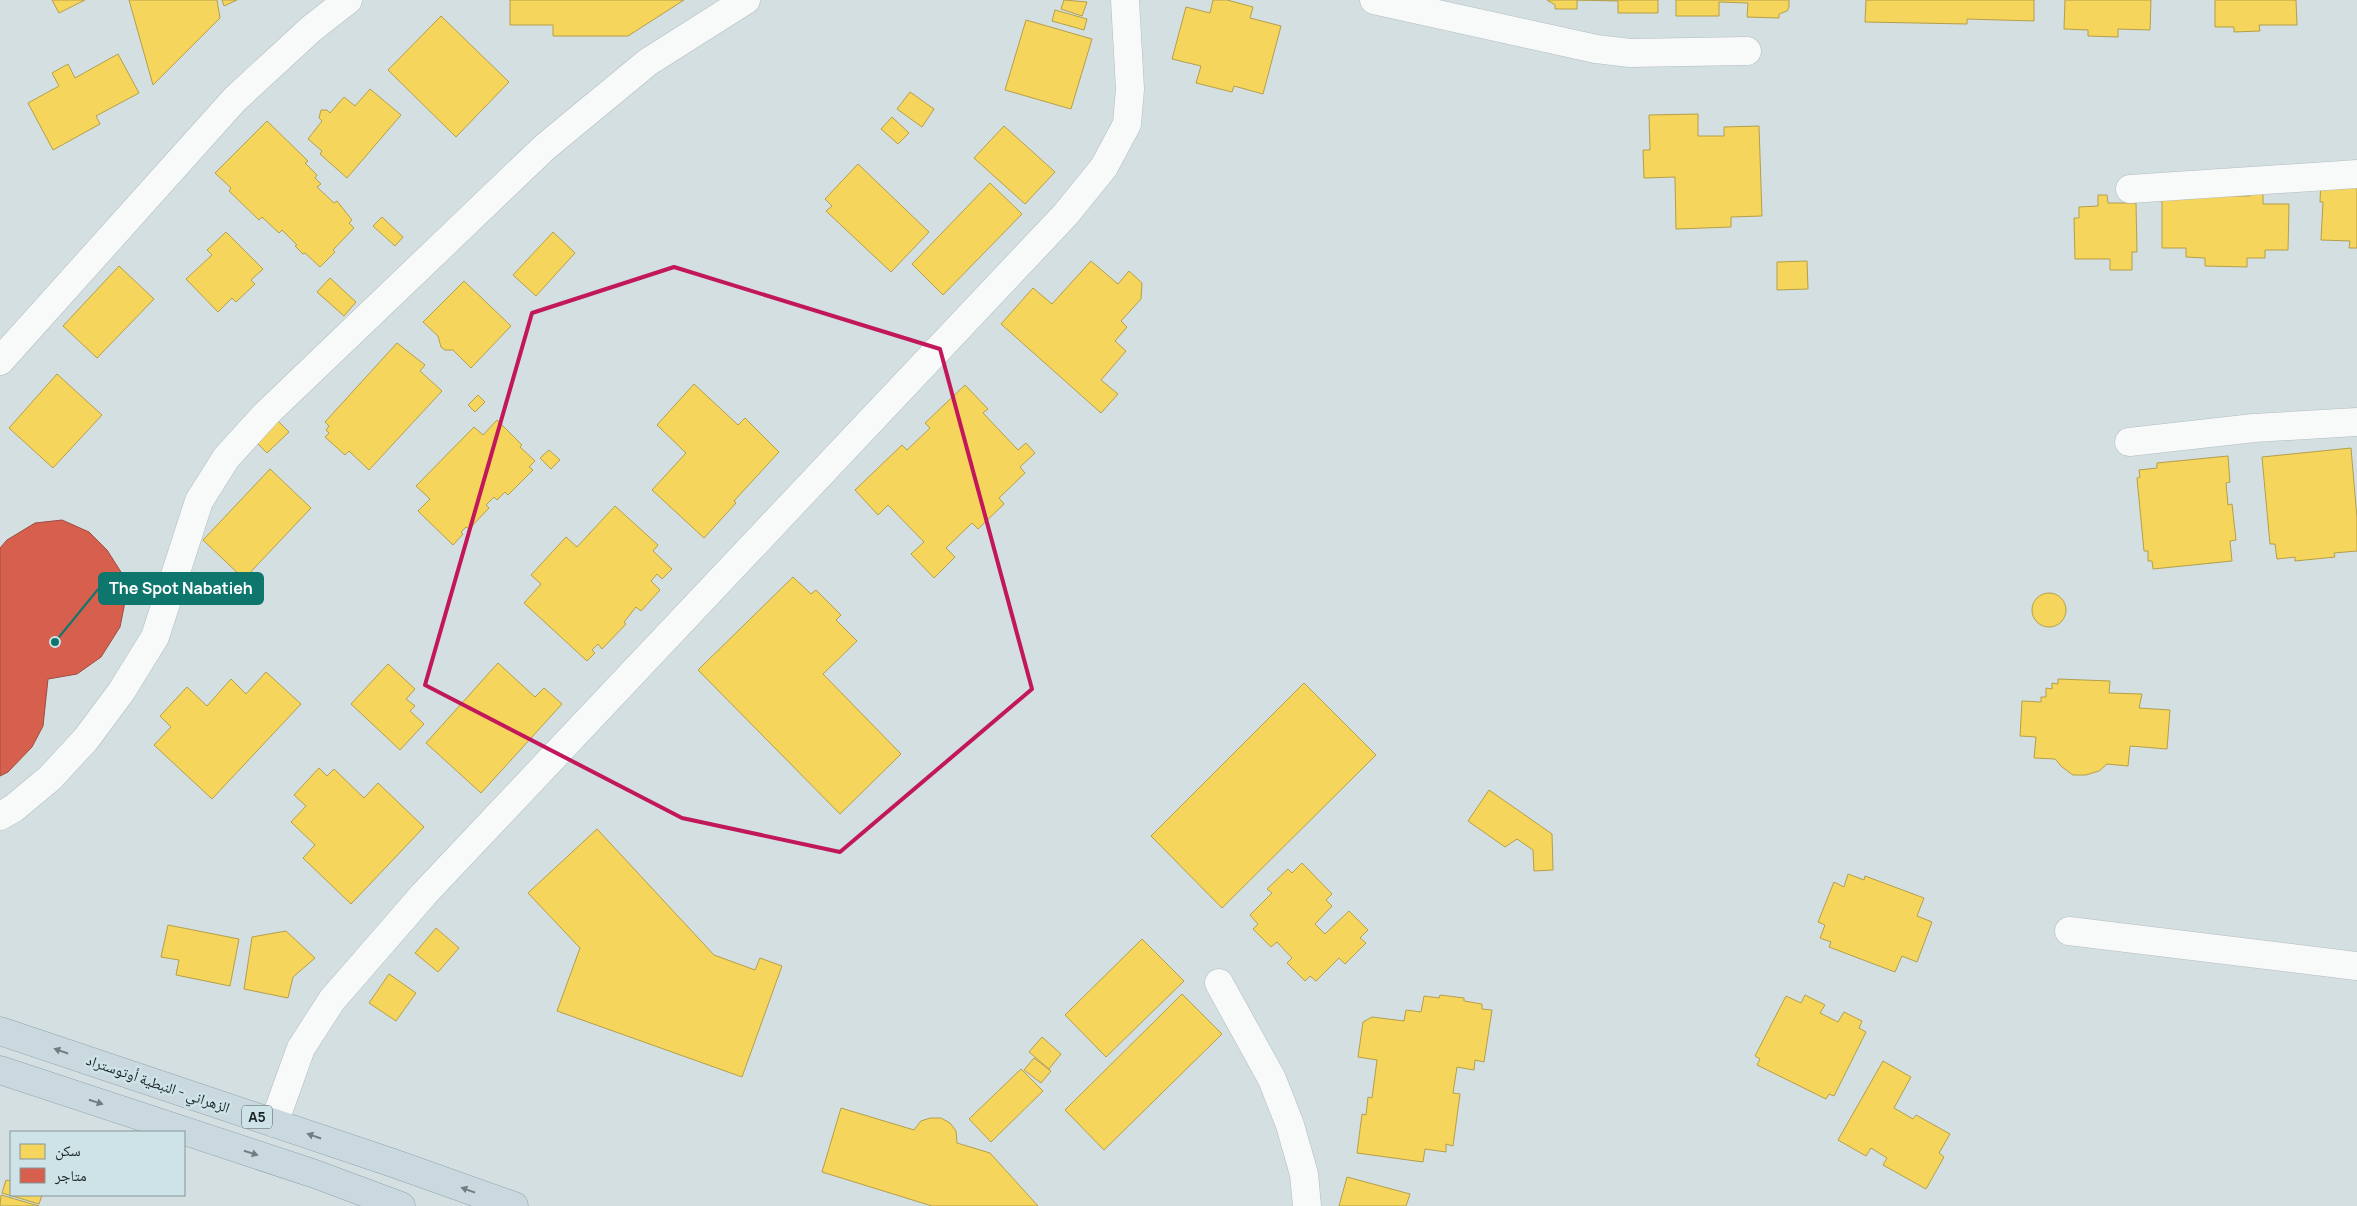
<svg xmlns="http://www.w3.org/2000/svg" width="2357" height="1206" viewBox="0 0 2357 1206" font-family="Manrope,'Noto Naskh Arabic',sans-serif">
<style>
.homes{fill:#f6d55c;stroke:#b49f4b}
.shops{fill:#d6604d;stroke:#9d4d40}
.lines{fill:none;stroke-linecap:round;stroke-linejoin:round}
.street-casing{stroke:#b3bcbe;stroke-width:29}
.secondary-casing{stroke:#b3bcbe;stroke-width:29}
.highway-casing{stroke:#8fa2ab;stroke-width:29}
.street{stroke:#f8fafa;stroke-width:28}
.secondary{stroke:#f8fafa;stroke-width:28}
.highway{stroke:#cad9e0;stroke-width:28}
.oneway{fill:#727d81}
.marked{fill:none;stroke:#c2185b;stroke-width:4;stroke-linejoin:round}
.labels{text-anchor:middle;stroke-width:5;stroke-linejoin:round;paint-order:stroke}
.shield{fill:#cde3e7;stroke:#4f5b5d;stroke-width:1}
.shield-label{font-size:14px;font-weight:bold;fill:#192122}
.street-label{font-size:15px;fill:#192122;stroke:#cde3e7}
.leader{fill:none;stroke:#0f766e;stroke-width:2}
.callout-dot{fill:#0f766e;stroke:#cde3e7;stroke-width:2}
.callout{fill:#0f766e;stroke:#0f766e;stroke-width:2}
.callout-label{font-size:16px;text-anchor:middle;font-weight:bold;fill:#fff}
</style>
<rect width="100%" height="100%" fill="#d3dfe1"/>
<path class="homes" d="M 52,0 L 85,0 L 59,13 Z
M 129,0 L 217,0 L 220,18 L 153,85 Z
M 222,0 L 237,0 L 224,6 Z
M 510,0 L 684,0 L 628,36 L 553,36 L 553,25 L 510,25 Z
M 1064,0 L 1087,2 L 1082,16 L 1061,9 Z
M 1213,0 L 1227,0 L 1253,7 L 1250,18 L 1281,26 L 1263,94 L 1234,86 L 1232,92 L 1196,83 L 1201,66 L 1172,59 L 1186,7 L 1210,13 Z
M 1547,0 L 1658,0 L 1658,13 L 1618,13 L 1618,1 L 1577,0 L 1577,9 L 1555,9 L 1555,5 Z
M 1676,0 L 1789,0 L 1789,7 L 1787,11 L 1779,14 L 1779,18 L 1747,17 L 1748,3 L 1719,2 L 1719,16 L 1676,16 Z
M 1866,0 L 2034,0 L 2034,21 L 1967,19 L 1967,24 L 1865,22 Z
M 2065,0 L 2151,0 L 2150,30 L 2118,29 L 2118,37 L 2088,36 L 2088,30 L 2064,29 Z
M 2215,0 L 2296,0 L 2297,25 L 2259,25 L 2260,31 L 2234,32 L 2234,27 L 2215,27 Z
M 1055,10 L 1087,19 L 1084,30 L 1052,21 Z
M 441,16 L 509,82 L 456,137 L 388,70 Z
M 1026,20 L 1092,39 L 1071,109 L 1005,90 Z
M 118,54 L 139,93 L 96,116 L 100,124 L 53,150 L 28,103 L 59,86 L 52,73 L 68,64 L 75,78 Z
M 370,89 L 401,115 L 347,178 L 320,154 L 322,151 L 308,139 L 322,121 L 319,118 L 321,110 L 327,110 L 330,113 L 344,97 L 355,106 Z
M 910,92 L 934,109 L 922,127 L 897,109 Z
M 1698,114 L 1698,136 L 1724,136 L 1724,127 L 1759,126 L 1762,216 L 1731,217 L 1731,227 L 1676,229 L 1675,177 L 1644,178 L 1643,150 L 1650,150 L 1649,115 Z
M 892,117 L 909,133 L 898,144 L 881,129 Z
M 267,121 L 308,161 L 305,163 L 317,175 L 315,178 L 321,184 L 317,187 L 334,203 L 337,201 L 352,220 L 349,223 L 354,228 L 333,250 L 335,252 L 320,267 L 305,253 L 303,254 L 295,246 L 297,245 L 282,230 L 279,233 L 262,217 L 259,220 L 229,191 L 231,188 L 215,173 Z
M 1004,126 L 1055,172 L 1025,204 L 974,158 Z
M 858,164 L 929,232 L 891,272 L 826,211 L 832,206 L 825,199 Z
M 2321,179 L 2357,180 L 2357,248 L 2349,248 L 2350,241 L 2321,240 L 2323,202 L 2320,202 Z
M 990,183 L 1022,214 L 943,295 L 912,264 Z
M 2189,190 L 2205,196 L 2250,196 L 2250,190 L 2263,191 L 2263,204 L 2289,204 L 2288,250 L 2265,250 L 2265,258 L 2247,258 L 2247,267 L 2205,266 L 2205,258 L 2186,257 L 2186,248 L 2162,248 L 2162,199 L 2189,199 Z
M 2098,195 L 2107,195 L 2108,203 L 2136,203 L 2137,252 L 2132,252 L 2132,270 L 2110,270 L 2110,259 L 2075,259 L 2074,218 L 2079,218 L 2079,207 L 2098,206 Z
M 382,217 L 403,237 L 395,246 L 373,226 Z
M 226,232 L 263,269 L 251,280 L 255,284 L 236,302 L 232,298 L 218,312 L 186,279 L 212,255 L 207,250 Z
M 553,232 L 575,253 L 536,296 L 513,275 Z
M 1091,261 L 1118,284 L 1129,271 L 1142,283 L 1141,299 L 1121,321 L 1127,327 L 1115,341 L 1126,351 L 1101,380 L 1118,394 L 1101,413 L 1001,324 L 1033,288 L 1052,304 Z
M 1807,261 L 1808,289 L 1777,290 L 1777,262 Z
M 119,266 L 154,299 L 97,358 L 63,326 Z
M 330,278 L 356,302 L 344,316 L 317,292 Z
M 464,281 L 511,326 L 471,368 L 453,350 L 445,350 L 441,347 L 438,336 L 423,322 Z
M 397,343 L 425,365 L 420,371 L 442,391 L 369,470 L 349,451 L 345,455 L 325,437 L 329,433 L 326,430 L 329,426 L 325,422 Z
M 57,374 L 102,415 L 53,468 L 9,428 Z
M 694,384 L 738,425 L 745,418 L 779,452 L 734,501 L 736,503 L 704,538 L 652,490 L 686,453 L 657,425 Z
M 965,385 L 988,409 L 983,413 L 1018,450 L 1026,443 L 1035,453 L 1020,467 L 1025,473 L 999,498 L 1004,504 L 978,529 L 972,523 L 946,548 L 955,557 L 934,578 L 911,554 L 924,542 L 888,505 L 878,515 L 855,490 L 902,445 L 907,450 L 930,428 L 925,423 Z
M 478,395 L 485,402 L 475,412 L 468,405 Z
M 276,419 L 289,432 L 267,453 L 254,440 Z
M 497,420 L 522,445 L 520,447 L 535,461 L 529,467 L 533,470 L 508,495 L 505,492 L 497,500 L 494,497 L 486,505 L 489,508 L 469,529 L 466,527 L 461,532 L 463,534 L 453,545 L 418,511 L 430,499 L 416,486 L 474,427 L 483,435 Z
M 2351,448 L 2357,518 L 2357,551 L 2334,553 L 2335,557 L 2295,561 L 2295,557 L 2277,559 L 2275,544 L 2270,544 L 2262,457 Z
M 549,450 L 560,460 L 551,469 L 540,458 Z
M 2228,456 L 2230,482 L 2226,483 L 2228,505 L 2232,504 L 2236,540 L 2230,541 L 2232,561 L 2153,569 L 2152,561 L 2148,561 L 2148,551 L 2144,551 L 2137,478 L 2140,477 L 2139,470 L 2157,468 L 2157,463 Z
M 270,469 L 311,508 L 244,579 L 203,540 Z
M 615,506 L 658,545 L 653,551 L 672,569 L 662,579 L 657,574 L 651,581 L 660,590 L 641,611 L 636,607 L 624,622 L 626,624 L 602,649 L 598,644 L 592,650 L 595,653 L 587,661 L 524,603 L 541,584 L 531,575 L 566,537 L 577,547 Z
M 793,577 L 811,594 L 816,590 L 841,615 L 836,620 L 857,641 L 823,674 L 901,754 L 840,814 L 698,670 Z
M2032 610a17 17 0 1 1 34 0a17 17 0 1 1-34 0Z
M 498,663 L 535,697 L 544,688 L 562,704 L 481,793 L 426,743 Z
M 388,664 L 415,689 L 406,699 L 415,706 L 410,711 L 424,724 L 400,750 L 351,704 Z
M 266,672 L 301,704 L 212,799 L 154,745 L 171,727 L 160,716 L 187,687 L 207,706 L 231,679 L 246,694 Z
M 2058,679 L 2110,681 L 2109,693 L 2142,694 L 2139,708 L 2170,710 L 2167,749 L 2130,746 L 2128,766 L 2107,764 L 2099,771 L 2086,775 L 2073,775 L 2062,767 L 2055,759 L 2034,758 L 2036,737 L 2020,736 L 2022,701 L 2041,702 L 2041,697 L 2046,697 L 2046,688 L 2052,689 L 2052,683 L 2058,684 Z
M 1304,683 L 1376,755 L 1222,908 L 1151,836 Z
M 319,768 L 327,776 L 334,769 L 364,798 L 378,783 L 424,827 L 351,904 L 303,858 L 315,845 L 291,822 L 306,806 L 294,795 Z
M 1489,790 L 1552,834 L 1553,870 L 1534,871 L 1533,850 L 1517,839 L 1505,847 L 1468,821 Z
M 597,829 L 714,955 L 755,970 L 760,958 L 782,966 L 742,1077 L 557,1011 L 580,948 L 528,893 Z
M 1302,863 L 1332,894 L 1326,900 L 1332,906 L 1315,924 L 1325,934 L 1349,911 L 1368,930 L 1360,938 L 1366,943 L 1345,964 L 1339,958 L 1316,981 L 1310,976 L 1305,981 L 1287,963 L 1292,958 L 1277,942 L 1271,947 L 1253,929 L 1258,924 L 1250,915 L 1272,893 L 1267,889 L 1288,869 L 1292,873 Z
M 1848,874 L 1864,880 L 1865,876 L 1924,898 L 1917,916 L 1932,922 L 1917,962 L 1902,956 L 1895,972 L 1829,947 L 1831,942 L 1820,938 L 1825,925 L 1818,922 L 1834,882 L 1844,887 Z
M 168,925 L 239,939 L 230,986 L 176,975 L 179,960 L 161,957 Z
M 436,928 L 459,948 L 438,972 L 415,953 Z
M 286,931 L 315,958 L 293,977 L 288,998 L 244,989 L 252,937 Z
M 1142,939 L 1184,981 L 1106,1057 L 1065,1015 Z
M 389,974 L 416,993 L 396,1021 L 369,1003 Z
M 1182,994 L 1222,1034 L 1104,1150 L 1065,1110 Z
M 1440,995 L 1464,998 L 1464,1001 L 1482,1004 L 1482,1009 L 1492,1010 L 1484,1062 L 1475,1060 L 1474,1070 L 1457,1067 L 1453,1093 L 1460,1094 L 1453,1146 L 1446,1144 L 1446,1152 L 1425,1149 L 1423,1162 L 1357,1153 L 1362,1114 L 1366,1115 L 1368,1097 L 1372,1098 L 1377,1060 L 1358,1057 L 1363,1022 L 1372,1017 L 1404,1021 L 1406,1010 L 1421,1012 L 1424,996 L 1439,998 Z
M 1805,995 L 1825,1005 L 1820,1013 L 1838,1022 L 1844,1012 L 1862,1021 L 1859,1028 L 1866,1032 L 1834,1096 L 1829,1094 L 1826,1099 L 1757,1065 L 1760,1059 L 1755,1056 L 1786,996 L 1801,1003 Z
M 1042,1037 L 1061,1054 L 1049,1069 L 1029,1052 Z
M 1034,1058 L 1051,1071 L 1041,1083 L 1024,1070 Z
M 1883,1061 L 1911,1077 L 1894,1108 L 1913,1119 L 1916,1115 L 1950,1134 L 1939,1153 L 1944,1157 L 1926,1189 L 1883,1165 L 1887,1158 L 1871,1148 L 1866,1156 L 1838,1140 Z
M 1021,1069 L 1043,1091 L 991,1142 L 969,1119 Z
M 841,1108 L 914,1130 L 921,1121 L 930,1118 L 941,1118 L 950,1123 L 956,1131 L 957,1143 L 990,1153 L 1038,1206 L 932,1206 L 822,1172 Z
M 1347,1177 L 1410,1194 L 1406,1206 L 1339,1206 Z
M 6,1180 L 11,1181 L 11,1195 L 42,1195 L 39,1204 L 2,1193 Z
M 1,1195 L 39,1206 L 0,1206 Z"/>
<path class="shops" d="M 62,520 L 89,532 L 107,550 L 121,572 L 126,597 L 120,627 L 101,657 L 77,674 L 48,679 L 43,726 L 32,747 L 8,772 L 0,776 L 0,548 L 7,540 L 35,523 Z"/>
<g class="lines">
<defs>
<path id="street" d="M 1374,0 L 1596,49 L 1630,53 L 1747,51
M 2130,189 L 2357,174
M 2129,442 L 2254,428 L 2357,422
M 0,816 L 14,808 L 50,778 L 86,739 L 121,692 L 155,637 L 199,501 L 226,458 L 266,414 L 545,147 L 648,62 L 746,0
M 2069,931 L 2357,966
M 1219,983 L 1272,1079 L 1290,1125 L 1304,1174 L 1307,1206
M 274,1123 L 301,1048 L 332,1000 L 424,894 L 1066,214 L 1104,167 L 1127,124 L 1130,89 L 1125,0"/>
<path id="secondary" d="M 0,361 L 235,99 L 311,29 L 348,0"/>
<path id="highway" d="M 0,1031 L 393,1163 L 514,1206
M 0,1070 L 315,1174 L 401,1206"/>
</defs>
<use href="#street" class="street-casing"/>
<use href="#secondary" class="secondary-casing"/>
<use href="#highway" class="highway-casing"/>
<use href="#street" class="street"/>
<use href="#secondary" class="secondary"/>
<use href="#highway" class="highway"/>
</g>
<defs><path id="oneway-solid" d="M-6-.8H1V-3.2L6.5 0L1 3.2V.8H-6Z" transform="scale(1.25)"/></defs>
<g class="oneway">
<use href="#oneway-solid" transform="translate(61 1051) rotate(-161)"/>
<use href="#oneway-solid" transform="translate(96 1102) rotate(18)"/>
<use href="#oneway-solid" transform="translate(314 1136) rotate(-161)"/>
<use href="#oneway-solid" transform="translate(251 1153) rotate(18)"/>
<use href="#oneway-solid" transform="translate(468 1190) rotate(-160)"/>
</g>
<path class="marked" d="M 674,267 L 940,349 L 1032,689 L 840,852 L 682,818 L 425,685 L 532,313 Z"/>
<g class="labels">
<rect class="shield" x="242" y="1105.5" width="30" height="23" rx="4"/>
<g class="shield-label">
<text x="257" y="1122">A5</text>
</g>
<g class="street-label">
<text transform="translate(158 1084) rotate(19)" y="5">الزهراني - النبطية أوتوستراد</text>
</g>
</g>
<path class="leader" d="M55 642L99 588"/>
<circle class="callout-dot" cx="55" cy="642" r="5"/>
<rect class="callout" x="99" y="573" width="164" height="31" rx="5"/>
<g class="callout-label">
<text x="181" y="594">The Spot Nabatieh</text>
</g>
<rect x="10" y="1131" width="175" height="65" fill="#cde3e7" stroke="#859598"/>
<rect x="20" y="1144" width="25" height="15" fill="#f6d55c" stroke="#859598"/>
<text x="55" y="1156" font-size="15" fill="#192122">سكن</text>
<rect x="20" y="1168" width="25" height="15" fill="#d6604d" stroke="#859598"/>
<text x="55" y="1181" font-size="15" fill="#192122">متاجر</text>
</svg>
